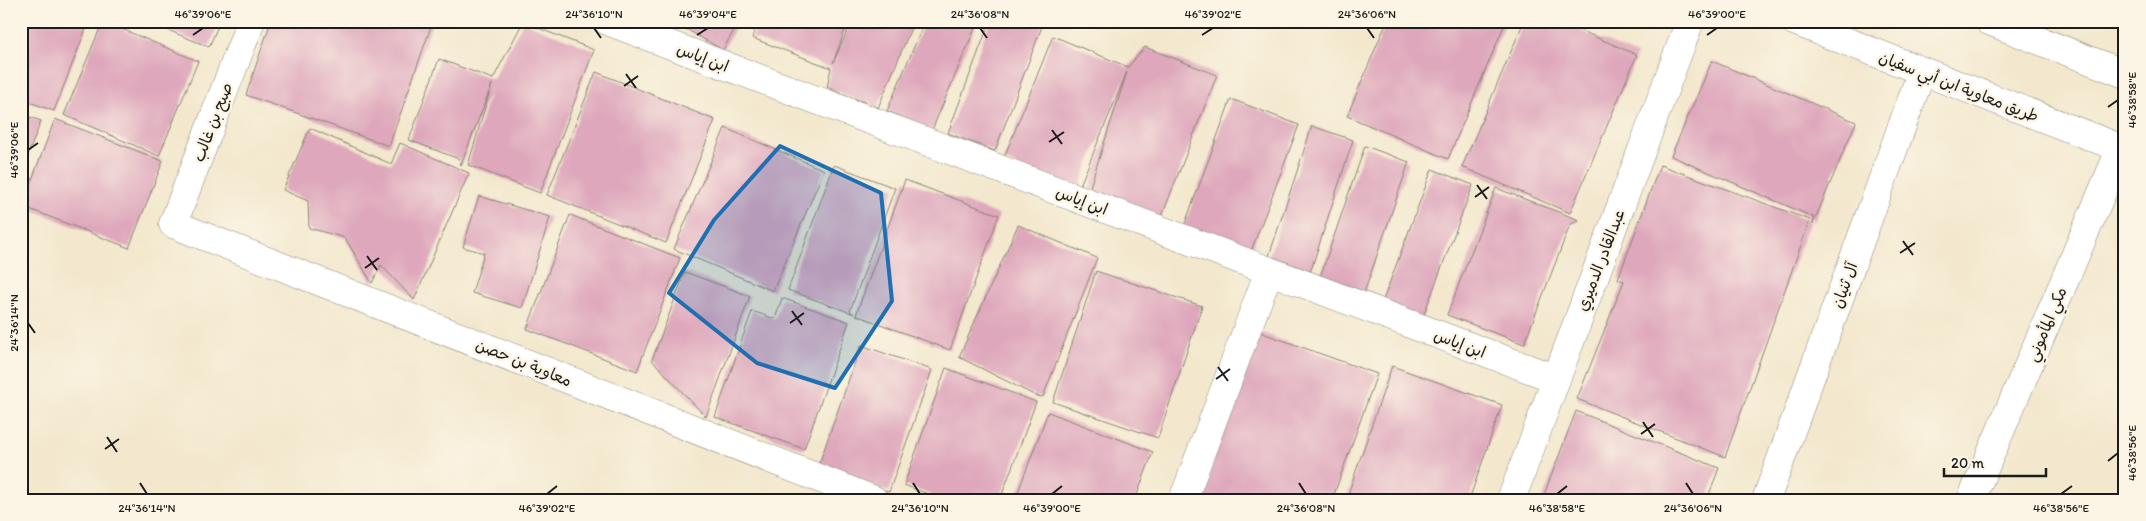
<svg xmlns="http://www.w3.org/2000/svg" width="2146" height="521" viewBox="0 0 2146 521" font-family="Itim,'Playpen Sans Arabic',sans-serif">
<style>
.building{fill:#dea7bc}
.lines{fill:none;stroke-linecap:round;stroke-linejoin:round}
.street-casing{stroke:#888275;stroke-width:29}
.secondary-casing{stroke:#888275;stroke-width:29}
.street{stroke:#fff;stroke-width:28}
.secondary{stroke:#fff;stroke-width:28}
.marked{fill:#1f6fb2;fill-opacity:0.2;stroke:#1f6fb2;stroke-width:4;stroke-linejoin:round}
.ticks{fill:none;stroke:#1c1c1c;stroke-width:2}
.labels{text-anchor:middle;stroke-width:5;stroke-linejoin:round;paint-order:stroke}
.street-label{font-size:16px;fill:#1c1c1c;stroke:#fcf5e5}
.neatline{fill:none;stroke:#1c1c1c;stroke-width:2}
.ticks-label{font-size:12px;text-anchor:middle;fill:#1c1c1c}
</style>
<rect width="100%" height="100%" fill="#fcf5e5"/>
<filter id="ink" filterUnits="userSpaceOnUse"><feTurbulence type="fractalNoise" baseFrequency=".02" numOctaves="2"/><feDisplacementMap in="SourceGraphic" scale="10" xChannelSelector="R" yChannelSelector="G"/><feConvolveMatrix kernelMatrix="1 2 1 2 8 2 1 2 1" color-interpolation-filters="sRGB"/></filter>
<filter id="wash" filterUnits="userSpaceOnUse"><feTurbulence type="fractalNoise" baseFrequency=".0096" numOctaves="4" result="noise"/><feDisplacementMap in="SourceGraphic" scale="20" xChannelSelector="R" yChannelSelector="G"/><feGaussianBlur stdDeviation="1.12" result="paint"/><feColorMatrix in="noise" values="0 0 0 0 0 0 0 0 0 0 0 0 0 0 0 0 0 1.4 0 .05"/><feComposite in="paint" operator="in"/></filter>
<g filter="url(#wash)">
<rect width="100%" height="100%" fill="#f3e8ce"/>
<g id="blocks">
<path class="building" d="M 21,21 L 89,21 L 54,111 L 21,99 Z
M 103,21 L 198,61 L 159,156 L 64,115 Z
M 146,21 L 220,21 L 209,47 Z
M 271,21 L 433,21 L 389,146 L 246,95 Z
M 672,21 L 739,21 L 723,50 Z
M 758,21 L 848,21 L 833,63 L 852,21 L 914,21 L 878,108 L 827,87 L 831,68 L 752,38 Z
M 925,21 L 978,21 L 932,130 L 887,111 Z
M 990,21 L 1044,21 L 995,151 L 948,133 Z
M 1387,21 L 1506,21 L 1448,159 L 1347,116 Z
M 1524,21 L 1559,21 L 1637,55 L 1570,213 L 1462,167 Z
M 523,22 L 594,50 L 540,193 L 468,165 L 492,84 L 461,165 L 459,159 L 409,140 L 439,59 L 493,79 Z
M 1053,36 L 1128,67 L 1145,47 L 1217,75 L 1160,221 L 1088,193 L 1127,72 L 1078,190 L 1003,160 Z
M 1712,61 L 1856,122 L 1813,224 L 1813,217 L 1671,156 Z
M 596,72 L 715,120 L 666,243 L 547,195 Z
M 1231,99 L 1299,125 L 1250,254 L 1183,229 Z
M 21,114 L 41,121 L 21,173 Z
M 55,119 L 163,161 L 129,248 L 22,206 Z
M 1312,126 L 1353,140 L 1309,276 L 1267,262 Z
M 310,128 L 391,164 L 400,143 L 469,173 L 414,300 L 381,265 L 372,283 L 345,238 L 309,228 L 308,201 L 283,190 Z
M 725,128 L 824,170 L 773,291 L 674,249 Z
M 1365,146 L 1409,162 L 1364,293 L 1320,277 Z
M 834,165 L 895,188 L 850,311 L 854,314 L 788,290 Z
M 1660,165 L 1810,220 L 1725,457 L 1577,399 L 1624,281 L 1618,279 Z
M 1432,169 L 1473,185 L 1422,319 L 1382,303 Z
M 905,180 L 999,215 L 950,350 L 856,315 Z
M 1496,188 L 1579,220 L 1570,225 L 1524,344 L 1447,315 Z
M 479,196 L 550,217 L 522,308 L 472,293 L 484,253 L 463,247 Z
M 570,215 L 680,258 L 637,371 L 527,329 Z
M 1018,225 L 1097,258 L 1043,397 L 1036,396 L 959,357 Z
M 1096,271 L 1202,306 L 1158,438 L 1053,402 Z
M 685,272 L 750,296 L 706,417 L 652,360 Z
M 782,298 L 849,322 L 804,449 L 715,417 L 752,311 L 775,319 Z
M 1257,331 L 1377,374 L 1332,500 L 1197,500 Z
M 861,345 L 932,370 L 889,492 L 818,467 Z
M 1392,366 L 1502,405 L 1469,500 L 1346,500 Z
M 946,368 L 1036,402 L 1000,500 L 944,500 L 904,485 Z
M 1576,411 L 1719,468 L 1707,500 L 1542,500 Z
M 1048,412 L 1153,452 L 1135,500 L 1015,500 Z"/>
</g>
</g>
<g filter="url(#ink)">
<use href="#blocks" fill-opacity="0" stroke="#888275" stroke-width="1"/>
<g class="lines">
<defs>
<path id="street" d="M 251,21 L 173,224 L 874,500
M 607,21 L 1556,379
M 1183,500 L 1269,271
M 1511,500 L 1690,21
M 1766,500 L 1922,71
M 1971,500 L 2121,148"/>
<path id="secondary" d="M 1794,21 L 2125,150
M 1989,21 L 2125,74"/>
</defs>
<use href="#street" class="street-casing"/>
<use href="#secondary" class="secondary-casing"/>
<use href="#street" class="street"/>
<use href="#secondary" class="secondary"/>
</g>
</g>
<path class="marked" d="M 780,146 L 881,193 L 892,301 L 835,388 L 757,363 L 669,293 L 714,220 Z"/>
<path class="ticks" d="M 594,28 L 601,38M 980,28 L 987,38M 1367,28 L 1374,38M 193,35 L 203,28M 697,35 L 708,28M 1202,35 L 1213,28M 1707,35 L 1717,28M 626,74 L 636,88M 624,86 L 638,76M 2108,107 L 2118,100M 1052,130 L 1062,144M 1049,142 L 1064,132M 28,150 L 38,143M 1477,185 L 1487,199M 1475,197 L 1489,187M 1903,241 L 1913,255M 1900,253 L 1915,243M 367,256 L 377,270M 365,268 L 379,258M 792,311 L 802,325M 28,323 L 35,333M 790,323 L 804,313M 1218,367 L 1228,381M 1216,379 L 1230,369M 1643,422 L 1653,437M 1641,434 L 1655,424M 107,437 L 117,452M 105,449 L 119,439M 2108,461 L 2118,453M 140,483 L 147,494M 913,483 L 920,494M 1299,483 L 1306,494M 1686,483 L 1693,494M 547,494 L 557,486M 1052,494 L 1062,486M 1557,494 L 1567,486M 2061,494 L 2072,486"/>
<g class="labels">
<g class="street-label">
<text transform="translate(703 57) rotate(21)" y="6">ابن إياس</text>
<text transform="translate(1959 86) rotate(21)" y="6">طريق معاوية ابن أبي سفيان</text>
<text transform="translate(212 122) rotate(-69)" y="6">صبح بن غالب</text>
<text transform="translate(1082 200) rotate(21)" y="6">ابن إياس</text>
<text transform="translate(1600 260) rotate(-69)" y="6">عبدالقادر الدميري</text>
<text transform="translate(1844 285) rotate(-70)" y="6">آل ثنيان</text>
<text transform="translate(2046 324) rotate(-67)" y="6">مكي المأموني</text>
<text transform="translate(1460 343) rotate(21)" y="6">ابن إياس</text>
<text transform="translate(524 362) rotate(22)" y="6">معاوية بن حصن</text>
</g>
</g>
<rect width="2146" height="521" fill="none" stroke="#fcf5e5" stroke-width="55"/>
<path d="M1944 468v8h102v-8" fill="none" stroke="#1c1c1c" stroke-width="2.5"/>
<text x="1951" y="468" font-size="15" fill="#1c1c1c" stroke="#fcf5e5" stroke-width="4" paint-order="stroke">20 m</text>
<rect x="28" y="28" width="2090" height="466" class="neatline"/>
<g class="ticks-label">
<text x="203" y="18">46°39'06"E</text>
<text x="594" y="18">24°36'10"N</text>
<text x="708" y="18">46°39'04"E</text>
<text x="980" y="18">24°36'08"N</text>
<text x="1213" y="18">46°39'02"E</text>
<text x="1367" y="18">24°36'06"N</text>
<text x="1717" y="18">46°39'00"E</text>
<text transform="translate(2132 100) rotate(-90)" y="4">46°38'58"E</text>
<text transform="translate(14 150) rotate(-90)" y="4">46°39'06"E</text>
<text transform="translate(14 323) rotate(-90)" y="4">24°36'14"N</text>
<text transform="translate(2132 453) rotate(-90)" y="4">46°38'56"E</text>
<text x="147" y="512">24°36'14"N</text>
<text x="547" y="512">46°39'02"E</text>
<text x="920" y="512">24°36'10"N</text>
<text x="1052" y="512">46°39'00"E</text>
<text x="1306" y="512">24°36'08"N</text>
<text x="1557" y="512">46°38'58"E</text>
<text x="1693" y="512">24°36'06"N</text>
<text x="2061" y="512">46°38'56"E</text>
</g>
</svg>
